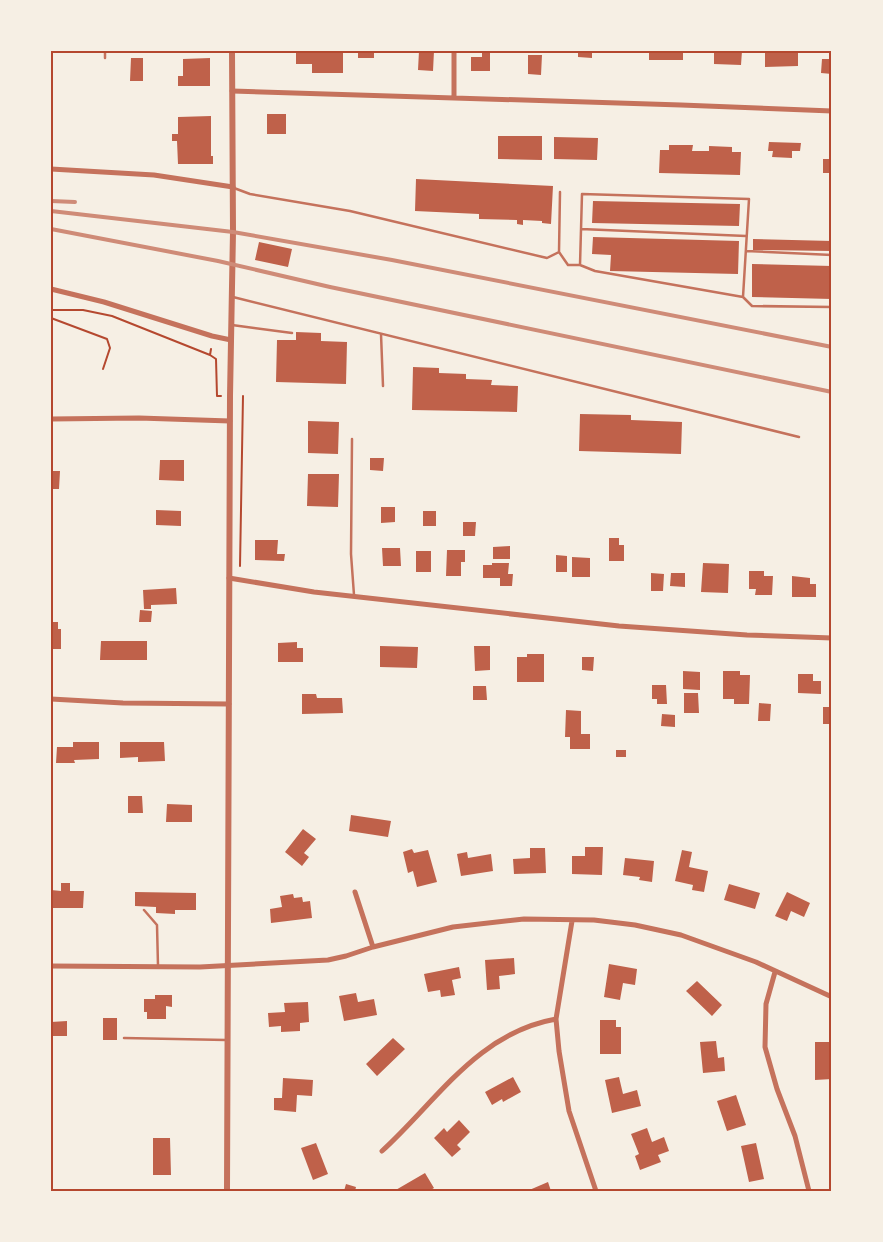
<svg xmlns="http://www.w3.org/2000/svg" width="883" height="1242" viewBox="0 0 883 1242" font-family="Manrope,sans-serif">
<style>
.building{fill:#bf614a}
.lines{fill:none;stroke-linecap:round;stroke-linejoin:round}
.path{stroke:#b5482f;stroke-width:2}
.service{stroke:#c5725c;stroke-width:2.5}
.minor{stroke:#c5725c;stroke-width:5}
.tertiary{stroke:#c5725c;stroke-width:6}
.rail{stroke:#cf8b77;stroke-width:4}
.neatline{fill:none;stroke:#b5482f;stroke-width:2}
</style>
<rect width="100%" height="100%" fill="#f6efe4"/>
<path class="building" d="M 296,51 L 343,51 L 343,73 L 312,73 L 312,64 L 296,64 Z
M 358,51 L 374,51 L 374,58 L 358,58 Z
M 419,51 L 434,51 L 433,71 L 418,70 Z
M 482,51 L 490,51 L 490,71 L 471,71 L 471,57 L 482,57 Z
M 578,51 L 592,51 L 592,58 L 578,57 Z
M 649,51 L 683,51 L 683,60 L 649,60 Z
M 714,51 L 742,51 L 741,65 L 714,64 Z
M 765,51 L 798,51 L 798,66 L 765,67 Z
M 528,55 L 542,55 L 541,75 L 528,74 Z
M 131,58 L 143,58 L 143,81 L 130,81 Z
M 210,58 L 210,86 L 178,86 L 178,76 L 183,76 L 183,59 Z
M 822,59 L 832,59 L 832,74 L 821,73 Z
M 267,114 L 286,114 L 286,134 L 267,134 Z
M 211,116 L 211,156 L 213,156 L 213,164 L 178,164 L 177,141 L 172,141 L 172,134 L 178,134 L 178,117 Z
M 498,136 L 542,136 L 542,160 L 498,159 Z
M 554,137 L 598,138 L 597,160 L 554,159 Z
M 769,142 L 801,143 L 800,151 L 792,151 L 792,158 L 772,157 L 773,151 L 768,151 Z
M 669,145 L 693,145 L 692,151 L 709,151 L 709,146 L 732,147 L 732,152 L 741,152 L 740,175 L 659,173 L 660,150 L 669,150 Z
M 823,159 L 832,159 L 832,173 L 823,173 Z
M 416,179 L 553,186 L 551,224 L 542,223 L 542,221 L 523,220 L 523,225 L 517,224 L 517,220 L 479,219 L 479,214 L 415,211 Z
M 593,201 L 740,204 L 739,226 L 592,223 Z
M 593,237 L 739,241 L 738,274 L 610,271 L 611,255 L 592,254 Z
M 753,239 L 832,241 L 832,251 L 753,250 Z
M 259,242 L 292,249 L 288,267 L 255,260 Z
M 752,264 L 832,266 L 832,299 L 752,297 Z
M 296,332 L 321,333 L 321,341 L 347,342 L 346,384 L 276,382 L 277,340 L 296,340 Z
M 413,367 L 439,368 L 439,373 L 466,374 L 466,379 L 492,380 L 491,385 L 518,386 L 517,412 L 412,410 Z
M 580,414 L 631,415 L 631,420 L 682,422 L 681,454 L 579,451 Z
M 308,421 L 339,422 L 338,454 L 308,453 Z
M 370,458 L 384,458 L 383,471 L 370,470 Z
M 160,460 L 184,460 L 184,481 L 159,480 Z
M 51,471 L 60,471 L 59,489 L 51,489 Z
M 308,474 L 339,474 L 338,507 L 307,506 Z
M 381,507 L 395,507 L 395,522 L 381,523 Z
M 156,510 L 181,511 L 181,526 L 156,525 Z
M 423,511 L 436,511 L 436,526 L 423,526 Z
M 463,522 L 476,522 L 475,536 L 463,536 Z
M 609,538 L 619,538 L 619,545 L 624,545 L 624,561 L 609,561 Z
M 255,540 L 278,540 L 277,554 L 285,554 L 284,561 L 255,560 Z
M 510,546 L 510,559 L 493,559 L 493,547 Z
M 382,548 L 400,548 L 401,566 L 383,566 Z
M 447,550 L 465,550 L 465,562 L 461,562 L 461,576 L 446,576 Z
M 416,551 L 431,551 L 431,572 L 416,572 Z
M 556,555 L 567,556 L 567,572 L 556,572 Z
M 572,557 L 590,558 L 590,577 L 572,577 Z
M 492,563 L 509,563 L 508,574 L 513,574 L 512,586 L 500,586 L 500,578 L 483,578 L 483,565 L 492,565 Z
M 703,563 L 729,564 L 728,593 L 701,592 Z
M 749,571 L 764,571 L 764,576 L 773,576 L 772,595 L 755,595 L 756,589 L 749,589 Z
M 651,573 L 664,574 L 663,591 L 651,591 Z
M 671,573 L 685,573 L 685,587 L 670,586 Z
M 792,576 L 810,578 L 810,584 L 816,584 L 816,597 L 792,597 Z
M 176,588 L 177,604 L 151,605 L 151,609 L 144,609 L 143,590 Z
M 140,610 L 152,611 L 151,622 L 139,622 Z
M 51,622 L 58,622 L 58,629 L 61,629 L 61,649 L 51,649 Z
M 101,641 L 147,641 L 147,660 L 100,660 Z
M 297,642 L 297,648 L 303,648 L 303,662 L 278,662 L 278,643 Z
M 380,646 L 418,647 L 417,668 L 380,667 Z
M 474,646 L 490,646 L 490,670 L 475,671 Z
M 527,654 L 544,654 L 544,682 L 517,682 L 517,657 L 527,657 Z
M 582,657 L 594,657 L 593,671 L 582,670 Z
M 683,671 L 700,672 L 700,690 L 683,689 Z
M 723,671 L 740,671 L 740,675 L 750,675 L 749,704 L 734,704 L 734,699 L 723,699 Z
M 798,674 L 813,674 L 813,681 L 821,681 L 821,694 L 798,693 Z
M 652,685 L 666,685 L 667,704 L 657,704 L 657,699 L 652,699 Z
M 473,686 L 486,686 L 487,700 L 473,700 Z
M 684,693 L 698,693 L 699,713 L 684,713 Z
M 302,694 L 316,694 L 317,698 L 342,698 L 343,713 L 302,714 Z
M 759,703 L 771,704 L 770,721 L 758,721 Z
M 823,707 L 832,707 L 832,724 L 823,724 Z
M 566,710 L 581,711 L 581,734 L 590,734 L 590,749 L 570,749 L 570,737 L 565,737 Z
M 662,714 L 675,715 L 675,727 L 661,726 Z
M 73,742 L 99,742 L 99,759 L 74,760 L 75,763 L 56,763 L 57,747 L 73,747 Z
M 120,742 L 164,742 L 165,761 L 138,762 L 138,757 L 120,758 Z
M 616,750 L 626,750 L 626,757 L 616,757 Z
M 128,796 L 142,796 L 143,813 L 128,813 Z
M 167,804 L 192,805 L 192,822 L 166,822 Z
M 351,815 L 391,821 L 388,837 L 349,831 Z
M 303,829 L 316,839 L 304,853 L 309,857 L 302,866 L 285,852 Z
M 585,847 L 603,847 L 602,875 L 572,874 L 572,856 L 585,856 Z
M 530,848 L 545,848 L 546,873 L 514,874 L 513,859 L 530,858 Z
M 412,849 L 414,853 L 428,850 L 437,882 L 417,887 L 413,871 L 408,873 L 403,852 Z
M 682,850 L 692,852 L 689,867 L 708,871 L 704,892 L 692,890 L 693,885 L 675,881 Z
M 467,852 L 468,858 L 491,854 L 493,871 L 461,876 L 457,854 Z
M 625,858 L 654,861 L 652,882 L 639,880 L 640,877 L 623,875 Z
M 61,883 L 70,883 L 70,891 L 84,891 L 83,908 L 51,908 L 51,890 L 61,891 Z
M 729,884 L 760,893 L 755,909 L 724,900 Z
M 135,892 L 196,893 L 196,910 L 175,910 L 175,914 L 156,913 L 156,907 L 135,906 Z
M 787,892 L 810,903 L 804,917 L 791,911 L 787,921 L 775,916 Z
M 293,894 L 294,898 L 302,897 L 303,902 L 310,901 L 312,918 L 271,923 L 270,909 L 282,907 L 280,896 Z
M 514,958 L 515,974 L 499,976 L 500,989 L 487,990 L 485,960 Z
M 609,964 L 637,969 L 635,985 L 623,983 L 620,1000 L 604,997 Z
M 459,967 L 461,978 L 452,980 L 455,995 L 441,997 L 440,990 L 428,992 L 424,974 Z
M 697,981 L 722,1005 L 712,1016 L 686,991 Z
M 356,993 L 358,1002 L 374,999 L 377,1015 L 344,1021 L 339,996 Z
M 155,995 L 172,995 L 172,1007 L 166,1006 L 166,1019 L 147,1019 L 147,1012 L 144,1012 L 144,999 L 155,999 Z
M 308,1002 L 309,1022 L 300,1023 L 300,1031 L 281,1032 L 281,1026 L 269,1027 L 268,1013 L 285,1012 L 284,1003 Z
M 103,1018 L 117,1018 L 117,1040 L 103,1040 Z
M 600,1020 L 616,1020 L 616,1027 L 621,1027 L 621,1054 L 600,1054 Z
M 67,1021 L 67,1036 L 51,1036 L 51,1022 Z
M 393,1038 L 405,1049 L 377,1076 L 366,1064 Z
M 716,1041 L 718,1058 L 724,1057 L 725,1071 L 703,1073 L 700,1042 Z
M 815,1042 L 832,1042 L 832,1079 L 815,1080 Z
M 513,1077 L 521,1092 L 503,1102 L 502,1099 L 492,1105 L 485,1092 Z
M 619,1077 L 623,1094 L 637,1090 L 641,1106 L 612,1113 L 605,1080 Z
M 283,1078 L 313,1080 L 312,1096 L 297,1095 L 296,1112 L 274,1110 L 274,1098 L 282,1098 Z
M 736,1095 L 746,1125 L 727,1131 L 717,1101 Z
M 459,1120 L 470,1132 L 457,1145 L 461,1149 L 452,1157 L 434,1138 L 444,1128 L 447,1132 Z
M 647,1128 L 652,1142 L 664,1137 L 669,1151 L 658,1155 L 661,1162 L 640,1170 L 635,1156 L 639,1154 L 631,1134 Z
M 153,1138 L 170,1138 L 171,1175 L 153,1175 Z
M 316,1143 L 328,1174 L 313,1180 L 301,1148 Z
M 756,1143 L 764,1179 L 749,1182 L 741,1146 Z
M 425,1173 L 434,1188 L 429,1191 L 394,1191 Z
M 548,1182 L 551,1191 L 527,1191 Z
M 346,1184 L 356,1187 L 355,1191 L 344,1191 Z"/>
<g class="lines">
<path class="path" d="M 51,310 L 83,310 L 112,316 L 210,355 L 216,359 L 217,396 L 221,396
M 51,318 L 107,339 L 110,348 L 103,369
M 210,355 L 211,349
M 240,566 L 243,396"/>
<path class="service" d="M 105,58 L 105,51
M 234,188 L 250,194 L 350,211 L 547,258 L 559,252 L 560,192
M 581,229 L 746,236
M 746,251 L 832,255
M 559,252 L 568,265 L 580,265 L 595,271 L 743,297 L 749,199 L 582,194 L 580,265
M 233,297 L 799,437
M 743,297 L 752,306 L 832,307
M 232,325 L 292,333
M 381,334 L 383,386
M 352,439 L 351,554 L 354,595
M 144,910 L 157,925 L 158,966
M 124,1038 L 226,1040"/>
<path class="minor" d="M 232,91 L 681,105 L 832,111
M 454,98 L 454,51
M 51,169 L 154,175 L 233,187
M 51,289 L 104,302 L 212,336 L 231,340
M 51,419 L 139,418 L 230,421
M 229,578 L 314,592 L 619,626 L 747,635 L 832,638
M 51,699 L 123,703 L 229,704
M 355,892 L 373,947
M 572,921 L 556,1019 L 559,1051 L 569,1111 L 596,1191
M 51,966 L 200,967 L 328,960 L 346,956 L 373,947 L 453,927 L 524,919 L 594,920 L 635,925 L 681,935 L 756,962 L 832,997
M 775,972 L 766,1004 L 765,1047 L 777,1089 L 795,1136 L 809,1191
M 382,1151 C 437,1101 477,1033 556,1019"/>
<path class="tertiary" d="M 227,1191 L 230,396 L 233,232 L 232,51"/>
<path class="rail" d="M 51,201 L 75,202
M 51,211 L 233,232 L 392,260 L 832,347
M 51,229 L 218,261 L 330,287 L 832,392"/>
</g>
<rect width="883" height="1242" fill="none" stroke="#f6efe4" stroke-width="105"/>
<rect x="52" y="52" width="778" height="1138" class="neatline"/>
</svg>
